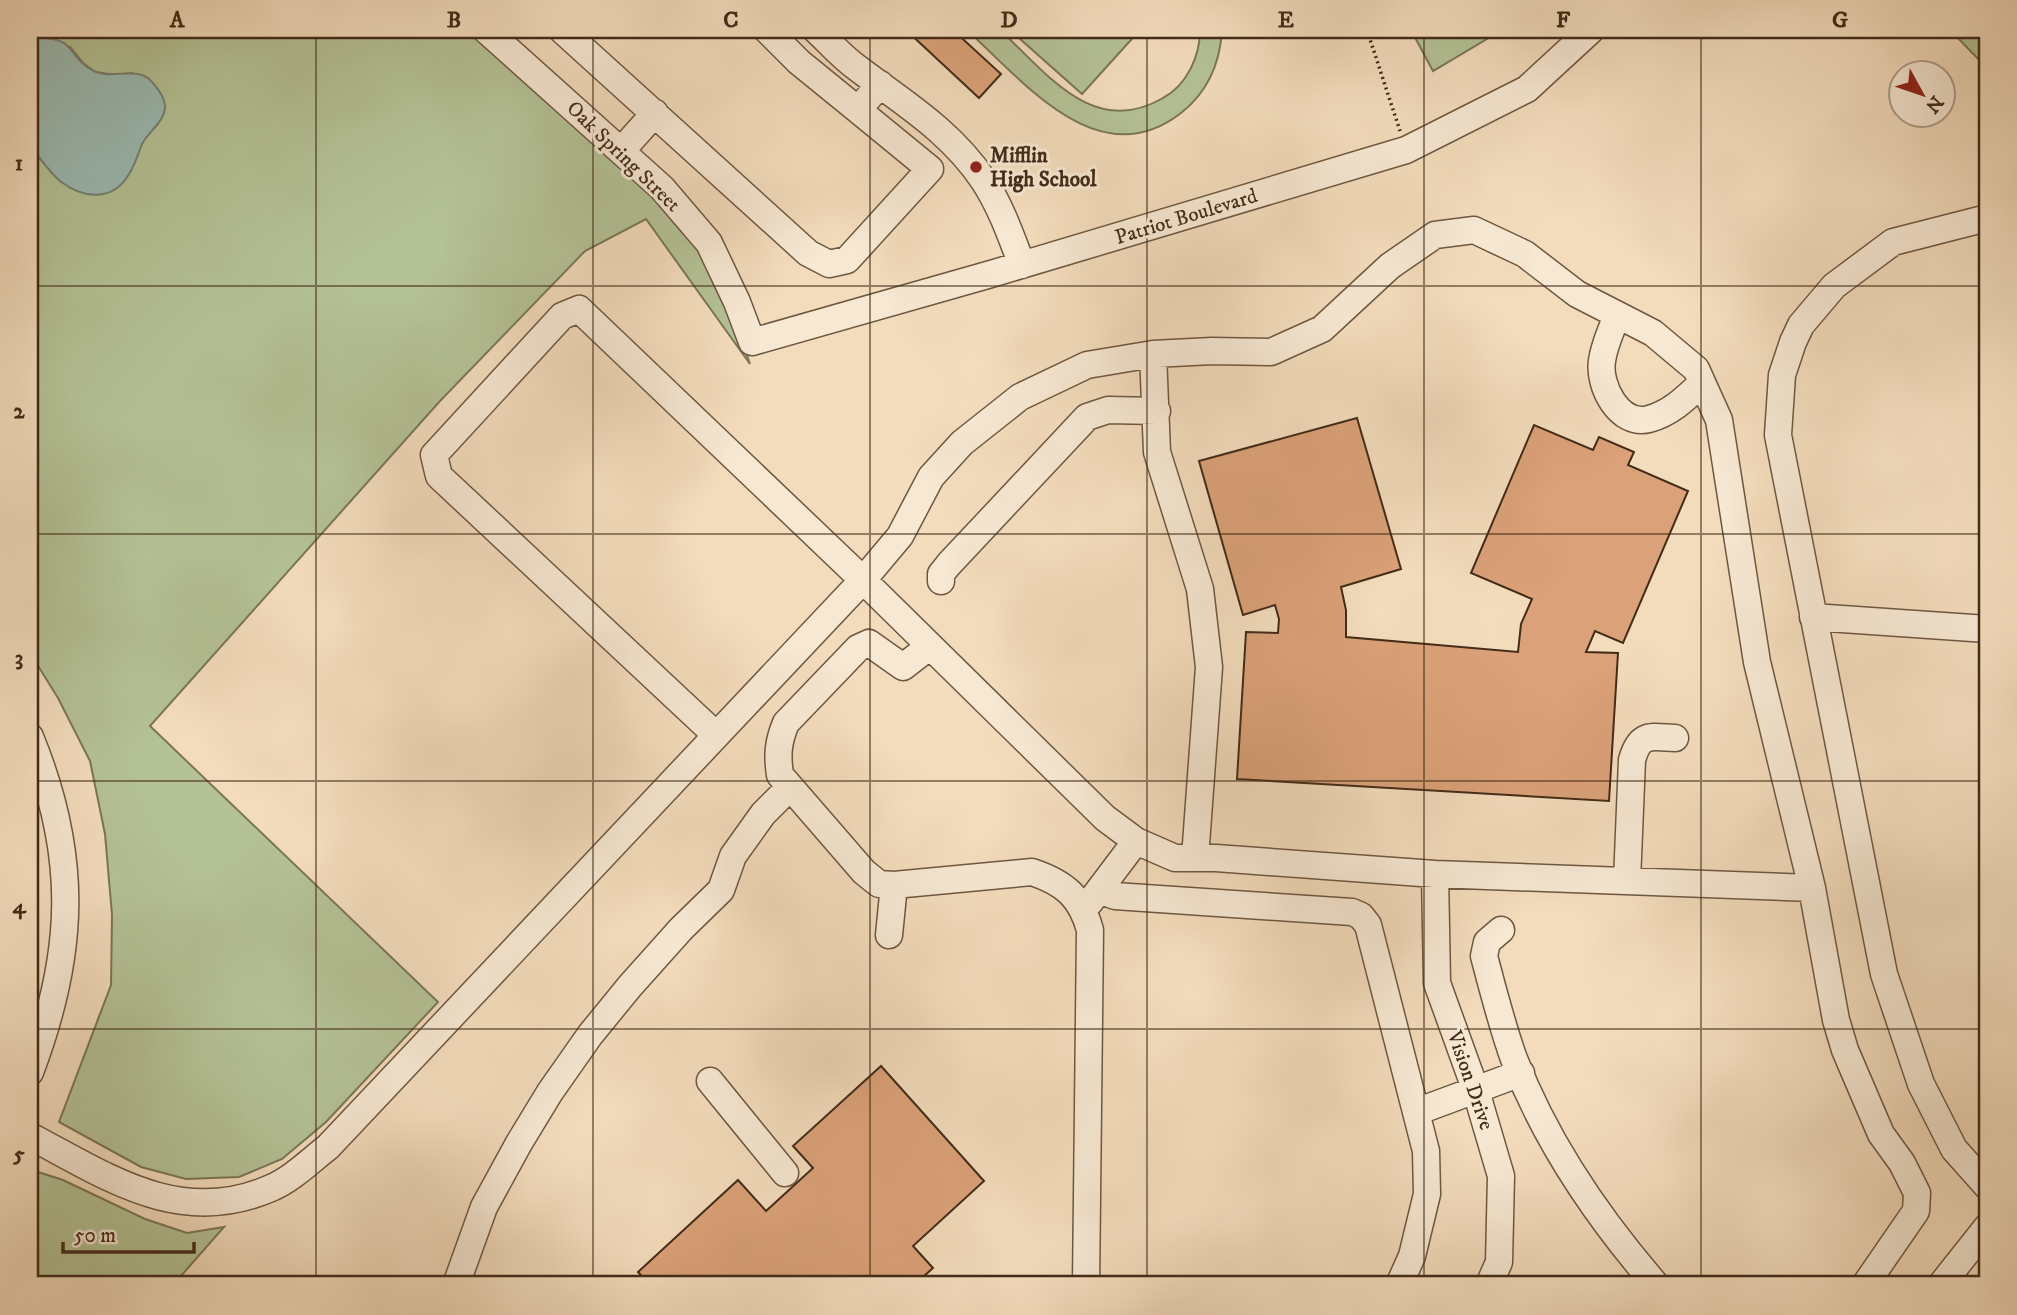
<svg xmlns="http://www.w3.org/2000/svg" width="2017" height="1315" viewBox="0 0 2017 1315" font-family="'IM FELL DW Pica',serif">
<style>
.green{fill:#b4c296;stroke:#7b7657;stroke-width:2}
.water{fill:#9bbbb3;stroke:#778175;stroke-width:2}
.building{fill:#dba178;stroke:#422b18;stroke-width:2}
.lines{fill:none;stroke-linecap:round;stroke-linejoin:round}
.minor-casing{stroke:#6e5741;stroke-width:29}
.path{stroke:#422b18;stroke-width:3.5;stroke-dasharray:2 3.5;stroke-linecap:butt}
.minor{stroke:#f7e8d3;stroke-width:26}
.grid{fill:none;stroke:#422b18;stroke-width:2;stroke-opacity:0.55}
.poi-dot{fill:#8f2418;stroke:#f7e8d3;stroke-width:2.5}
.labels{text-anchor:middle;stroke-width:6;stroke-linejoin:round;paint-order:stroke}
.poi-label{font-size:21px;font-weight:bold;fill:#422b18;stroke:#f7e8d3;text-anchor:start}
.street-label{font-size:21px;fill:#422b18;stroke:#f7e8d3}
.neatline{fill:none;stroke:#422b18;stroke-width:2.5}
.grid-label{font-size:23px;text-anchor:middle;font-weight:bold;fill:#422b18}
</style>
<rect width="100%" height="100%" fill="#f3dcbc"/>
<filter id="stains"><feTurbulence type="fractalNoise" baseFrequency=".00286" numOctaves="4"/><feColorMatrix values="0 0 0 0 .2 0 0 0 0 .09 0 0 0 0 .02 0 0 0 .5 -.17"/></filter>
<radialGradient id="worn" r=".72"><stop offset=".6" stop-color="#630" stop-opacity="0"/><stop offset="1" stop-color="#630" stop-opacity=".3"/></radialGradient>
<path class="green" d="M 30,30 L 472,30 L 679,219 L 724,289 L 750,364 L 646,219 L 585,251 L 440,401 L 150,726 L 438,1002 L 326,1122 L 282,1159 L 239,1177 L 186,1179 L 141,1167 L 59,1122 L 111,985 L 112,915 L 105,834 L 90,761 L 58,698 L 30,653 L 30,151 L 35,153 L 60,181 L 137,154 L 145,137 L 158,124 L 132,73 L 115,75 L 95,72 L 83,63 L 70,47 L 37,38 L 30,42 Z
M 967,30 L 1000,30 C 1047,73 1093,139 1163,98 C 1187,85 1200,56 1200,30 L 1222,30 C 1220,63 1208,92 1181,113 C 1099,177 1024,82 967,30 Z
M 1010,30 L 1140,30 L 1082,94 Z
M 1411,30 L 1502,30 L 1433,71 Z
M 1950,30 L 1987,30 L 1987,68 Z
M 38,1172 L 63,1180 L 145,1219 L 187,1233 L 224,1227 L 173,1285 L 30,1285 L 30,1182 Z"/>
<path class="water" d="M 37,38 C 78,37 66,57 94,71 C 111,80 136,66 150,80 C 158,88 165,97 165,108 C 164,122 148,132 142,144 C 138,154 135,165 129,174 C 113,202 83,199 60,181 C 51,174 43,162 36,153 L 30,151 L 30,42 Z"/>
<path class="building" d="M 906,30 L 953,30 L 1001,74 L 979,98 Z
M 1357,418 L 1401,569 L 1341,587 L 1346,610 L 1346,637 L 1518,652 L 1521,624 L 1532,599 L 1471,573 L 1534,425 L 1593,450 L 1599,437 L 1634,452 L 1628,465 L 1688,491 L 1623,643 L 1595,631 L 1586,652 L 1618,653 L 1609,801 L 1237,779 L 1246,632 L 1278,633 L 1279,619 L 1275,605 L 1243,615 L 1199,461 Z
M 881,1066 L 984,1181 L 913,1246 L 933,1268 L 914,1285 L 650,1285 L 638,1272 L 738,1180 L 766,1211 L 813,1168 L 793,1146 Z"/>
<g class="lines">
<defs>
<path id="minor" d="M 486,30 L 662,188 L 709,243 L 737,302 L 752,342 L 991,274 L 1406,150 L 1527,89 L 1591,30
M 562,30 L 808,253 L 829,264 L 847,260 L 930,169 L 858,110 L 880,84
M 767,30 L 799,62 L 858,110
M 816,30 C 829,42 841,56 856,67 C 902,102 951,131 984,181 C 1001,207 1011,236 1022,265
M 622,150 L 655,113
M 1987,218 L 1893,242 L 1834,286 L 1801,325 L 1793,342 L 1782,375 L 1778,435 L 1884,974 L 1921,1084 L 1954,1149 L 1987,1186
M 1617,315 C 1612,329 1604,345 1602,361 C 1598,385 1619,427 1649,419 C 1671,413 1686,398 1702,383
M 1153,354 L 1157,452 L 1200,589 L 1209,667 L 1195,858
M 941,581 L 941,574 L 949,564 L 1087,417 L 1108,410 L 1157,411
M 1813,617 L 1987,629
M 930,646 L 903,667 L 869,643 L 858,648 L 786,723 C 778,742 777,755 780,775 L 864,872 L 879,884 L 894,885 L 1032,872 C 1065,883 1081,897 1090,930 L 1086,1285
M 716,735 L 439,476 L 434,455 L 562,316 L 579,309 L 863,580 L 1105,818 L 1136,841 L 1175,858 L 1216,858 L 1435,874 L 1812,888
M 30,737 C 79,856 75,954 30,1072
M 1435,874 L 1437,983 L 1476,1091 L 1501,1176 L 1499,1262 L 1489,1285
M 1627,881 L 1632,760 C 1640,732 1650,737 1675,738
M 1099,890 L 1115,896 L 1352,912 L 1361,916 L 1368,925 L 1426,1151 L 1427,1194 L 1412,1256 L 1399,1285
M 1090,902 L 1136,841
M 1501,930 L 1487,942 L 1484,956 C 1493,990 1502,1026 1514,1059 C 1546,1142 1598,1218 1656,1285
M 889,935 L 894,885
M 710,1081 L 785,1173
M 1416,1112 L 1521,1073
M 30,1136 C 108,1177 180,1228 271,1188 C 292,1179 310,1161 328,1147 L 863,580 L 900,536 L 931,477 L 962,443 L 1020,397 L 1087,365 L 1153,354 L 1212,351 L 1271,352 L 1322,329 L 1390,266 L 1435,235 L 1474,230 L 1525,254 L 1577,294 L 1653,333 L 1696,369 L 1719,420 L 1757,662 L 1812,888 L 1836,1020 L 1845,1050 L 1881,1134 L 1902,1163 L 1917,1193 L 1916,1211 L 1865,1285
M 456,1285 L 484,1207 L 519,1143 L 550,1092 L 590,1035 L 630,986 L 681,929 L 721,890 L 733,856 L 763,814 L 790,787
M 1941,1285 L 1987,1227"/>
</defs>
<use href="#minor" class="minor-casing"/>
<path class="path" d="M 1367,30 L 1400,131"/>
<use href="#minor" class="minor"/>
</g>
<path class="grid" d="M 316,30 L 316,1285M 593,30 L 593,1285M 870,30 L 870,1285M 1147,30 L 1147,1285M 1424,30 L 1424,1285M 1701,30 L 1701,1285M 30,286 L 1987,286M 30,534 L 1987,534M 30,781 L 1987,781M 30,1029 L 1987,1029"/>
<circle class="poi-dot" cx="976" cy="167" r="7"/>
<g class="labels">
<g class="poi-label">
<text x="990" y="162">Mifflin<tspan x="990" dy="24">High School</tspan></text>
</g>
<g class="street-label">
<text transform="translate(624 156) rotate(44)" y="7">Oak Spring Street</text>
<text transform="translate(1186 216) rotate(-17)" y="7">Patriot Boulevard</text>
<text transform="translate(1471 1080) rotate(71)" y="7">Vision Drive</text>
</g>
</g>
<rect width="2017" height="1315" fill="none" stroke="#f3dcbc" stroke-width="77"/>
<g transform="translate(1922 94) rotate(130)"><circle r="33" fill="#f7e8d3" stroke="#af9c88" stroke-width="2"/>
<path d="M0-5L12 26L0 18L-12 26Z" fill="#8f2418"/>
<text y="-10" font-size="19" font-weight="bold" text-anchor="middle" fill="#422b18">N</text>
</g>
<path d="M63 1242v10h131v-10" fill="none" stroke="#422b18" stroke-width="3.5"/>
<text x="74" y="1242" font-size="21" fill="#422b18" stroke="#f7e8d3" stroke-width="5" paint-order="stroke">50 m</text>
<rect x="38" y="38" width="1941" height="1238" class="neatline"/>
<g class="grid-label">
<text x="177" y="27">A</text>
<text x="454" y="27">B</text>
<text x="731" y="27">C</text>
<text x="1009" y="27">D</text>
<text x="1286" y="27">E</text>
<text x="1563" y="27">F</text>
<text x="1840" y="27">G</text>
<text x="19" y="170">1</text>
<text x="19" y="418">2</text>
<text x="19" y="665">3</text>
<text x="19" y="913">4</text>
<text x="19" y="1161">5</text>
</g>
<rect width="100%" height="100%" filter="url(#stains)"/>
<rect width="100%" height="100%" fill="url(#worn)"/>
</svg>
